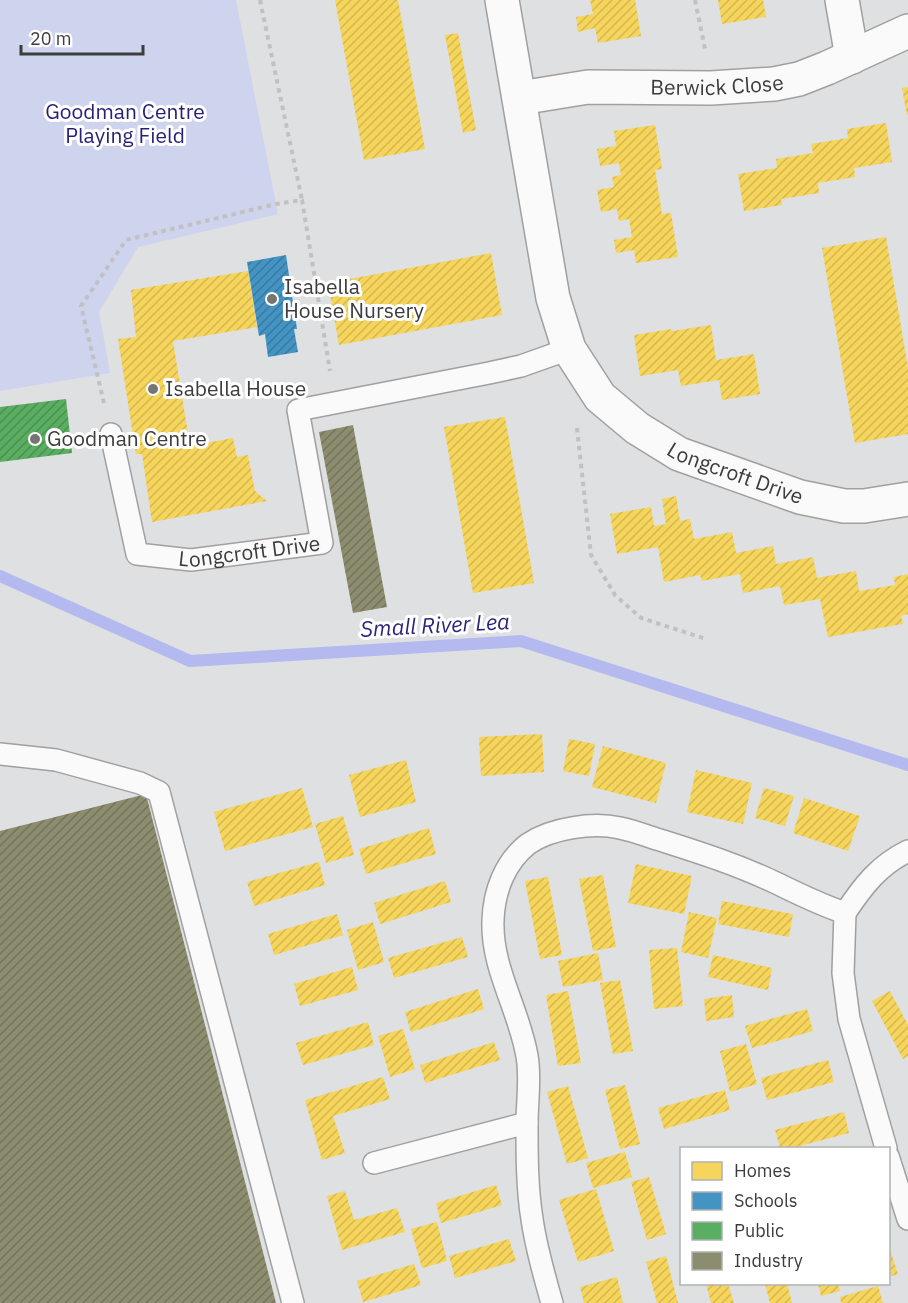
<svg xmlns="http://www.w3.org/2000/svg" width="908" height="1303" viewBox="0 0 908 1303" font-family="'IBM Plex Sans',sans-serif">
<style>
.green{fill:#ced3ee}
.homes{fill:url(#homes-hatch)}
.schools{fill:url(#schools-hatch)}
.public{fill:url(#public-hatch)}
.industry{fill:url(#industry-hatch)}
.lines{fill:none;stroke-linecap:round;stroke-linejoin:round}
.stream{stroke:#b4baf0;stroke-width:12}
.service-casing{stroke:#a0a0a1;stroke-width:24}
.minor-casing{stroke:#a0a0a1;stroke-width:36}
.path{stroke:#c1c1c2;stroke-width:4;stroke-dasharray:4.5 4.5;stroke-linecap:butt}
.service{stroke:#fafafa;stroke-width:21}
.minor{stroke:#fafafa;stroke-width:33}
.poi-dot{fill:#757576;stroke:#fff;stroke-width:2}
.labels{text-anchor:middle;stroke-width:6;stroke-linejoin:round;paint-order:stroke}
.street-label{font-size:21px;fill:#3c3c3d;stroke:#fff}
.park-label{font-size:21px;fill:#261f76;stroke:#fff}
.poi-label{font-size:21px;fill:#3c3c3d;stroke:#fff;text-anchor:start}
.water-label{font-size:22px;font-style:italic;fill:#2a247b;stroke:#fff}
</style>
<defs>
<pattern id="homes-hatch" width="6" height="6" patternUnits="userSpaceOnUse" patternTransform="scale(1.5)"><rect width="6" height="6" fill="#f6d55c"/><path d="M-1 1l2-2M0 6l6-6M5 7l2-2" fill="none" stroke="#d4b851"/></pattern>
<pattern id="schools-hatch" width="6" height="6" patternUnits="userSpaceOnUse" patternTransform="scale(1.5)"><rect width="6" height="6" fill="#4393c3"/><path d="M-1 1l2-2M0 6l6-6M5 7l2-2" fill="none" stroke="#3979a0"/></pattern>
<pattern id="public-hatch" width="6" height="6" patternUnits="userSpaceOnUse" patternTransform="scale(1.5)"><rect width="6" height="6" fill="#5aae61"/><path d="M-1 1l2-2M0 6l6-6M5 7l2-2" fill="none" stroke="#4c8f51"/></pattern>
<pattern id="industry-hatch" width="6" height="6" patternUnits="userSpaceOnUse" patternTransform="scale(1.5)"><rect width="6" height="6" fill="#8c8c6e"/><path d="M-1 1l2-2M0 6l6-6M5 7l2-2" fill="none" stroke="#74745c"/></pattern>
</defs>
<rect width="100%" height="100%" fill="#dfe0e1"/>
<path class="green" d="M 0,0 L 236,0 L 278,214 L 138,247 L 99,312 L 110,373 L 0,391 Z"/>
<path class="homes" d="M 335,0 L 398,0 L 425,149 L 364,160 Z
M 590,0 L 635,0 L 641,36 L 598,43 L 595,28 L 578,32 L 576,17 L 593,14 Z
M 718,0 L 763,0 L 766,17 L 722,24 Z
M 458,33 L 476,130 L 463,133 L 445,35 Z
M 908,87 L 908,115 L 907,115 L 902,88 Z
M 886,123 L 892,162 L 854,168 L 855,177 L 818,183 L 819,193 L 781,199 L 782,205 L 744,211 L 738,174 L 777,168 L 776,159 L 813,153 L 811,144 L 848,138 L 847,129 Z
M 655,125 L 662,169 L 655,170 L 662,214 L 671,213 L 678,257 L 636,263 L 634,250 L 616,253 L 614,240 L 632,237 L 629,219 L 619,221 L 617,209 L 601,212 L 597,190 L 614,187 L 612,177 L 621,175 L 619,163 L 600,166 L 597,149 L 616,146 L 614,131 Z
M 886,237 L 908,368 L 908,434 L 855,443 L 822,248 Z
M 491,253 L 502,315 L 339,345 L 328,283 Z
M 248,271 L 257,327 L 173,341 L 190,446 L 233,438 L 237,457 L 248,455 L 255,491 L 267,501 L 152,522 L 142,454 L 136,454 L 118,339 L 136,337 L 131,290 Z
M 711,325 L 716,360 L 754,354 L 760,394 L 722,400 L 719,380 L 681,386 L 678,370 L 640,376 L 634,335 L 671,329 L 672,331 Z
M 505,417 L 534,583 L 473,593 L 444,427 Z
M 676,496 L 680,521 L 690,519 L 694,539 L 732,532 L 736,553 L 773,546 L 776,564 L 813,557 L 817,578 L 856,571 L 859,591 L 895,585 L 894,577 L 908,574 L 908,614 L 901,616 L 903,624 L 828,637 L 820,599 L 784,605 L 780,586 L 743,593 L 740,574 L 702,581 L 700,575 L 664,582 L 658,547 L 617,554 L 610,514 L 651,507 L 654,526 L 666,524 L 662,499 Z
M 542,734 L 544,772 L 481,776 L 479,737 Z
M 569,739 L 595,744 L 589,776 L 563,771 Z
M 603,746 L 666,763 L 656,803 L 592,787 Z
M 406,760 L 416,802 L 360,817 L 349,775 Z
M 696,770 L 752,783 L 743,824 L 687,812 Z
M 302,788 L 313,827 L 225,851 L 214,812 Z
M 764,788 L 794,796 L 785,826 L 755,818 Z
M 804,798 L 860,816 L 848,851 L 793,833 Z
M 343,816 L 354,855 L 326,863 L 315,824 Z
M 429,828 L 436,854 L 366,874 L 359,849 Z
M 319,862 L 325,885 L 254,906 L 247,882 Z
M 636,864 L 692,876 L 684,914 L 628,903 Z
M 603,875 L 616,947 L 593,951 L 579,879 Z
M 548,877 L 562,955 L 540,959 L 525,881 Z
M 445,881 L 451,902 L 380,924 L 374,903 Z
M 722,901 L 793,914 L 789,937 L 718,924 Z
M 689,912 L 717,918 L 708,958 L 681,952 Z
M 337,914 L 343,935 L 274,955 L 268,934 Z
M 373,922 L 384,962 L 358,970 L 347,930 Z
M 462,937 L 468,957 L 394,978 L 388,958 Z
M 677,948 L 683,1006 L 654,1009 L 649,950 Z
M 598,953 L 603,980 L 563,987 L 558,961 Z
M 713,955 L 772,968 L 768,990 L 708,977 Z
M 352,967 L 358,990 L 300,1006 L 294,984 Z
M 620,980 L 633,1051 L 613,1054 L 600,983 Z
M 478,989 L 484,1009 L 411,1032 L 405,1012 Z
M 568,991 L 581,1063 L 558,1066 L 546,995 Z
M 890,991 L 908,1025 L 908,1056 L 903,1059 L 872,1001 Z
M 732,995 L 734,1017 L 706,1021 L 704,999 Z
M 807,1009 L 813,1031 L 752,1048 L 745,1026 Z
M 368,1022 L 374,1045 L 303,1065 L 296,1043 Z
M 403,1029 L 415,1069 L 390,1077 L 378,1036 Z
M 494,1042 L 500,1060 L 425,1083 L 420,1065 Z
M 746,1044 L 757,1084 L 730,1092 L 720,1051 Z
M 828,1060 L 834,1082 L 767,1100 L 761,1078 Z
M 383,1077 L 390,1099 L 333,1116 L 345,1153 L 322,1160 L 305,1100 Z
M 625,1085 L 640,1144 L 620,1149 L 605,1090 Z
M 568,1086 L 588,1158 L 567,1164 L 547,1092 Z
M 725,1090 L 730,1110 L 664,1129 L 658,1108 Z
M 844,1112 L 849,1133 L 792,1148 L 780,1148 L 775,1130 Z
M 625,1152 L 632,1177 L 593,1188 L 586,1163 Z
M 649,1177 L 666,1234 L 647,1240 L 631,1182 Z
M 496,1185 L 502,1205 L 441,1223 L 436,1203 Z
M 596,1189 L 614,1251 L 578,1262 L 559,1200 Z
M 345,1191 L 354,1220 L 397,1208 L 405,1232 L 342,1250 L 327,1196 Z
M 437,1222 L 447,1261 L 422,1268 L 411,1229 Z
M 509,1239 L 516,1261 L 455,1278 L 449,1256 Z
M 888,1243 L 898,1274 L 888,1277 Z
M 666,1256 L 678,1303 L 657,1303 L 646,1262 Z
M 414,1264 L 421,1285 L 363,1302 L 357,1281 Z
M 617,1277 L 623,1303 L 584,1303 L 580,1287 Z
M 706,1284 L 728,1284 L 734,1303 L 711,1303 Z
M 765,1284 L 787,1284 L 792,1303 L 770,1303 Z
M 818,1284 L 838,1284 L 840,1291 L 821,1296 Z
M 878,1286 L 883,1303 L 841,1303 L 840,1297 Z"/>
<path class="schools" d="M 286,255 L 297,329 L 294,329 L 298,352 L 268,357 L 265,334 L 259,336 L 247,262 Z"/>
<path class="public" d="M 66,399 L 72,453 L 0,462 L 0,407 Z"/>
<path class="industry" d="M 353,425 L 387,607 L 353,613 L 319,432 Z
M 146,794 L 276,1303 L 0,1303 L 0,831 Z"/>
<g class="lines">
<path class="stream" d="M 0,576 L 190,661 L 521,641 L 908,765"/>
<defs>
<g id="service">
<path id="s1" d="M 111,434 L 137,554 L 191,560 L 322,543 L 298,410 L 489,373 L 521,366 L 569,349"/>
<path d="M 0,754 L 56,760 L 140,783 L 159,792 L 293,1303"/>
<path d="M 845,913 C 863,886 879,865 908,851"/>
<path d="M 888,1156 L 908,1219"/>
<path d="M 374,1163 L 527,1123"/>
<path d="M 552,1303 C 544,1275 536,1248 532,1219 C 527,1188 527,1155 527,1124 C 527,1101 531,1078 527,1056 C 519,1009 491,968 493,920 C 494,891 505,862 528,844 C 551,828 593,822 620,828 C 635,831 649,837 663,841 C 701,853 738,865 774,882 C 799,894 818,904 845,913 L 843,973 L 849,1019 L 886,1148"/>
</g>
<g id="minor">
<path id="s2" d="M 502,0 L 553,298 L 569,349 L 600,397 L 637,428 L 679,454 L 800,497 L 844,506 L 864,506 L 908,499"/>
<path d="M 842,0 L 852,57"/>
<path id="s3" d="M 520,98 L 588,87 L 711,88 L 774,84 L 799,79 L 827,68 L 908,31"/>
</g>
</defs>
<use href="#service" class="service-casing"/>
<use href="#minor" class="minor-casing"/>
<path class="path" d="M 260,0 L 302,200
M 695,0 L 705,49
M 104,403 L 81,306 L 126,240 L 276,204 L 302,200 L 330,371
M 577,428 L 591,555 L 615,595 L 641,618 L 706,639"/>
<use href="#service" class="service"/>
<use href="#minor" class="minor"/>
</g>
<g class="poi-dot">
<circle cx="272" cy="299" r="6"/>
<circle cx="153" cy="389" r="6"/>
<circle cx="35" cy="439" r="6"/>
</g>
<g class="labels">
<g class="street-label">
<text dy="7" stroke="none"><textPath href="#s3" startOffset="198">Berwick Close</textPath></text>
<text dy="7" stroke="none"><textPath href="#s2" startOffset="570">Longcroft Drive</textPath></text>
<text dy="7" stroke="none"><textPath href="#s1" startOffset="236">Longcroft Drive</textPath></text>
</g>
<g class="park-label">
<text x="125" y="119">Goodman Centre<tspan x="125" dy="24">Playing Field</tspan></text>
</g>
<g class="poi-label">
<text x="284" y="294">Isabella<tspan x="284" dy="24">House Nursery</tspan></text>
<text x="165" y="396">Isabella House</text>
<text x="47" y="446">Goodman Centre</text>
</g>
<g class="water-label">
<text transform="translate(435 625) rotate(-3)" y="8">Small River Lea</text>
</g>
</g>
<rect x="680" y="1147" width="210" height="138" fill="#ffffff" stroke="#b1b1b1" stroke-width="1.5"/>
<rect x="692" y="1162" width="30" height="18" fill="#f6d55c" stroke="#b1b1b1" stroke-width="1.5"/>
<text x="734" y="1177" font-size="18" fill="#3c3c3d">Homes</text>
<rect x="692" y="1192" width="30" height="18" fill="#4393c3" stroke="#b1b1b1" stroke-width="1.5"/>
<text x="734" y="1207" font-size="18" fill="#3c3c3d">Schools</text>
<rect x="692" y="1222" width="30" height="18" fill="#5aae61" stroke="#b1b1b1" stroke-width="1.5"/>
<text x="734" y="1237" font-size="18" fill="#3c3c3d">Public</text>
<rect x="692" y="1252" width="30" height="18" fill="#8c8c6e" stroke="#b1b1b1" stroke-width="1.5"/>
<text x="734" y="1267" font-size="18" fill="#3c3c3d">Industry</text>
<path d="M21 45v9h122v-9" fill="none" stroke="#3c3c3d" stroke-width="3"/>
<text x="30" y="45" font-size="18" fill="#3c3c3d" stroke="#ffffff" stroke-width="4.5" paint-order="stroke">20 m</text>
</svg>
